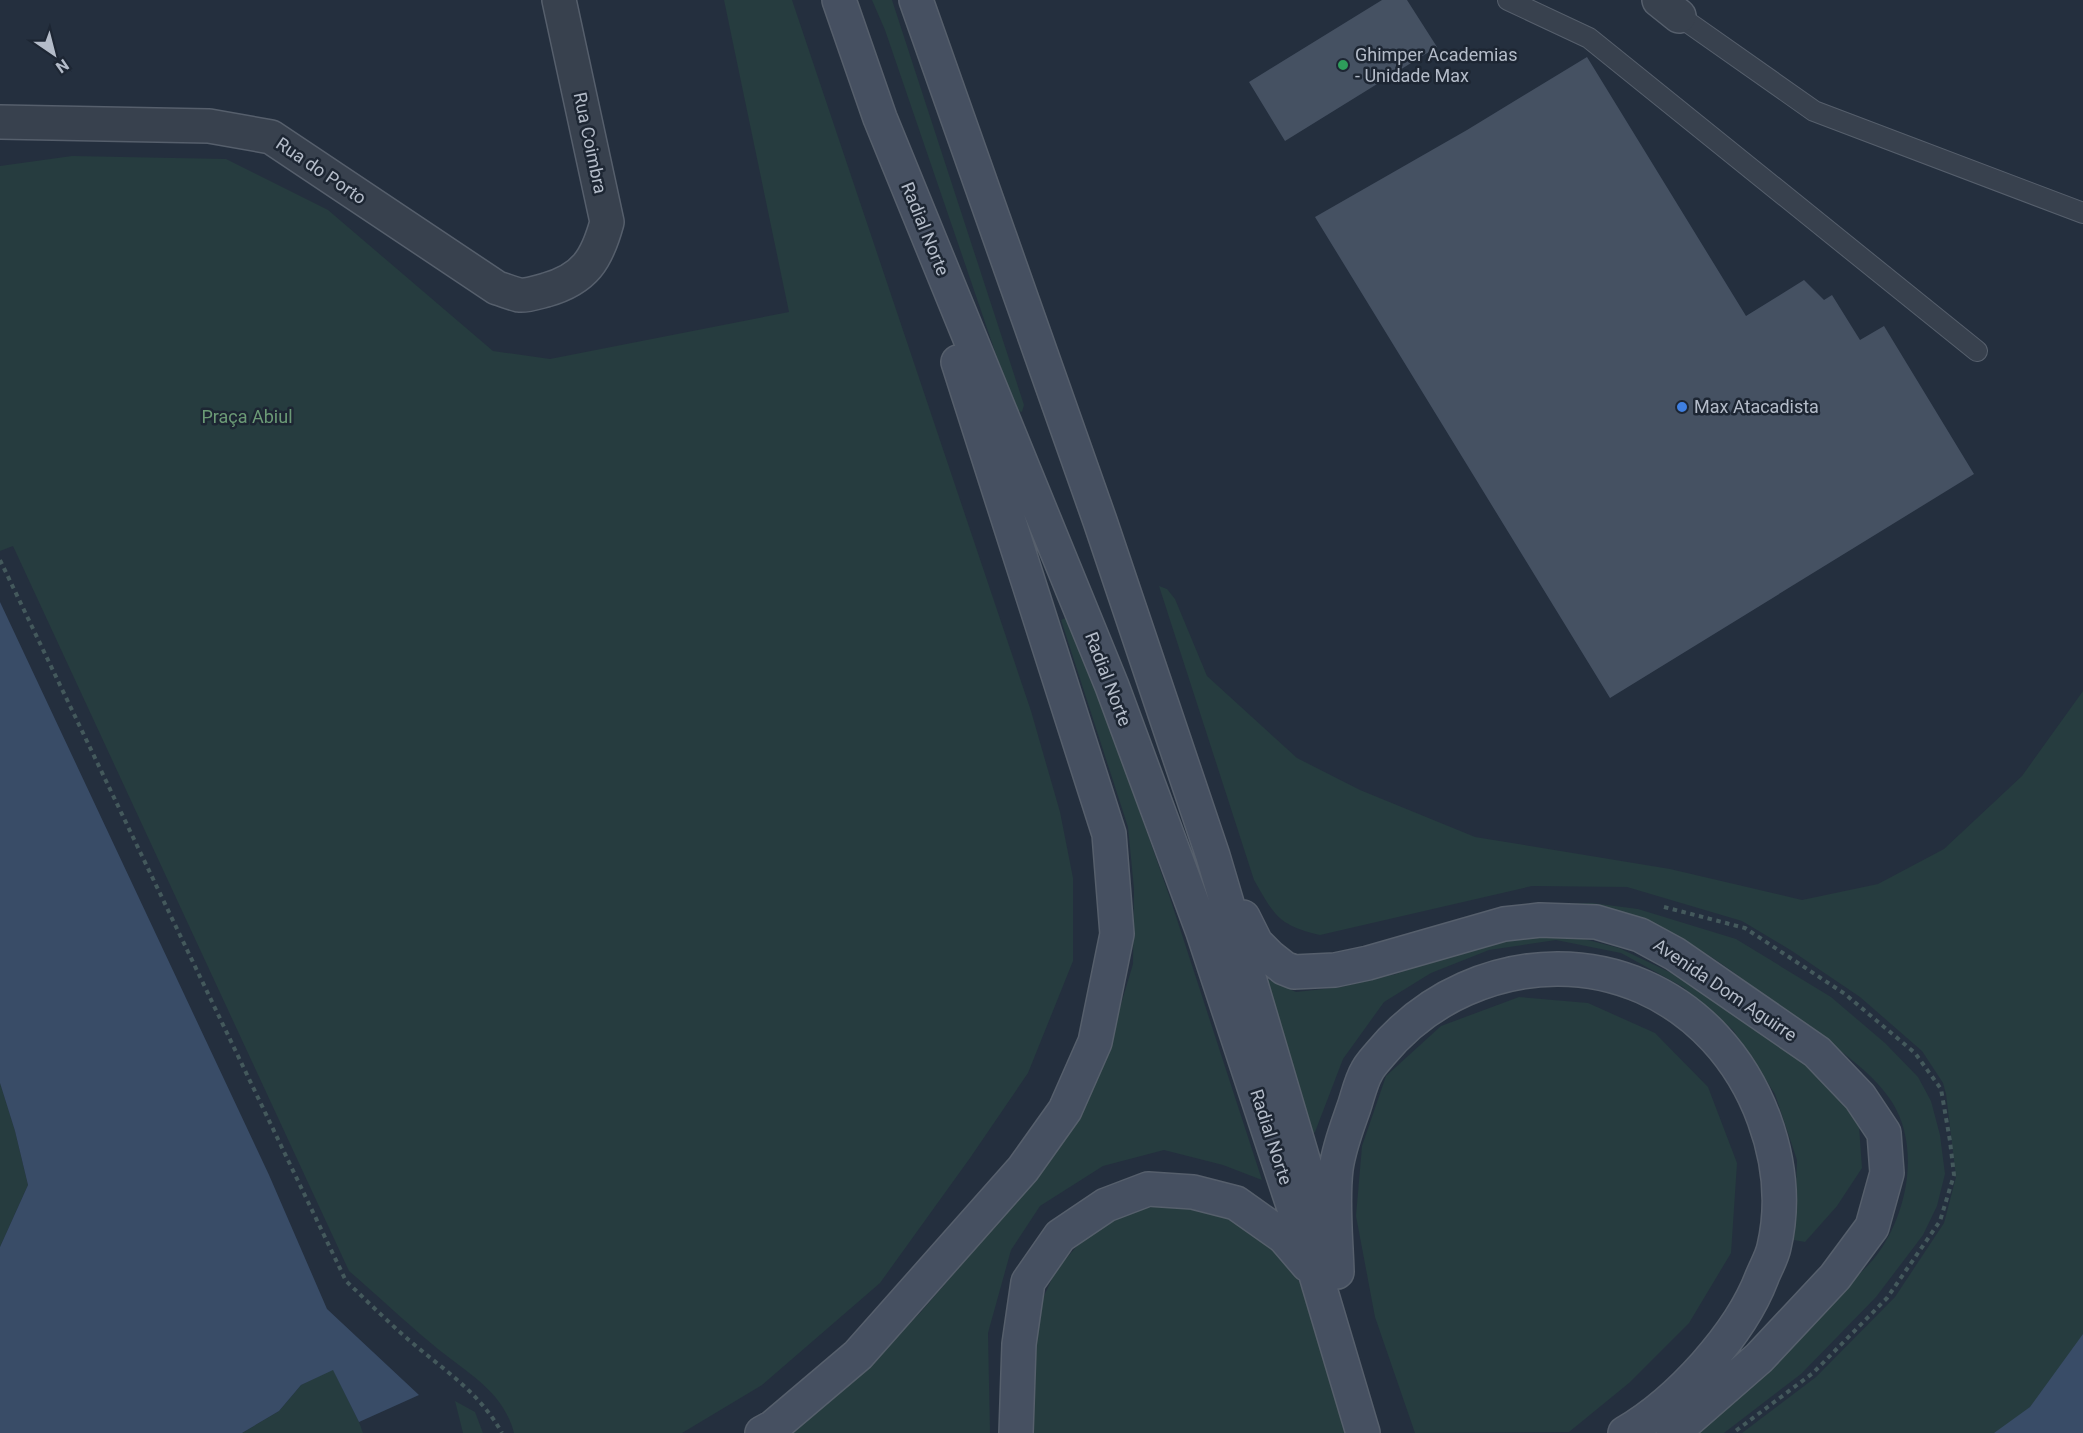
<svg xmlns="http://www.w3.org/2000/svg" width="2083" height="1433" viewBox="0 0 2083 1433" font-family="Roboto,sans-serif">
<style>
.green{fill:#263c3f}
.water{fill:#394c67}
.building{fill:#455162}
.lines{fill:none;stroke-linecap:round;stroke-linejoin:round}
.service-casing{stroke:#565f6c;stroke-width:22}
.minor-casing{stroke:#565f6c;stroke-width:36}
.secondary-casing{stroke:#565f6c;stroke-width:36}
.path{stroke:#44595c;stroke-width:4;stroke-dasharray:4.5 4.5;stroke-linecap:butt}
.service{stroke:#38414e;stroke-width:20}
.minor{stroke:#38414e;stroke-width:33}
.secondary{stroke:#465061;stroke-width:33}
.leisure-dot{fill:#2e9e5b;stroke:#1d2633;stroke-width:2}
.shop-dot{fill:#3f7fe0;stroke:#1d2633;stroke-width:2}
.labels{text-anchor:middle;stroke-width:5;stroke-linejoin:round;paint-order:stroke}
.poi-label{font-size:18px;fill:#b4bcc9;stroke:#1d2633;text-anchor:start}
.street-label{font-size:18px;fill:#b4bcc9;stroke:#1d2633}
.park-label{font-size:18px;fill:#6b9a76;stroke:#1d2633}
</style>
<rect width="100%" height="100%" fill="#242f3e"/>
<path class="green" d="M 724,0 L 792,0 L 1031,711 L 1060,812 L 1073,878 L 1073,961 L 1028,1073 L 970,1158 L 880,1283 L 762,1385 L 682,1433 L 514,1433 C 503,1389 463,1371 432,1344 C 403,1320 377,1295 349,1271 L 13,546 L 0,551 L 0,166 L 72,156 L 226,159 L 328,210 L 493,351 L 550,359 L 789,312 Z
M 872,0 L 892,0 L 1024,405 L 1022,412 L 1015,410 L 885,30 Z
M 1159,586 L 1167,589 L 1175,599 L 1207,676 L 1297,758 L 1360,790 L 1475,837 L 1670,869 L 1802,900 L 1878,884 L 1944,849 L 2022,776 L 2083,691 L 2083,1433 L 1742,1433 L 1816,1377 L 1895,1297 L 1944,1223 L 1956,1177 L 1946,1094 L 1943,1083 L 1922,1051 L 1860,997 L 1792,951 L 1742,921 L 1627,887 L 1532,886 L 1320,935 C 1278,925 1275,916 1254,880 Z
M 1071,615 L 1170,898 L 1262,1180 L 1223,1165 L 1164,1150 L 1103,1166 L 1040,1206 L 1011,1250 L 988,1333 L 990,1433 L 782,1433 L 820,1410 L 920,1313 L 1038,1176 L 1104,1061 L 1133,964 L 1134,889 L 1128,827 L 1061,620 Z
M 1592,903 L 1638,909 L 1736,939 L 1831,997 L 1885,1043 L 1918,1077 L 1931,1101 L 1940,1135 L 1945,1174 L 1937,1206 L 1923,1235 L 1876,1297 L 1801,1374 L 1724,1433 L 1681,1433 C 1734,1388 1788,1344 1837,1294 C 1850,1282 1865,1270 1876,1256 C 1907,1215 1921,1148 1892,1102 C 1869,1066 1820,1037 1785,1012 C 1759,992 1733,970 1705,953 C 1663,927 1613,908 1565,904 Z
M 1572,936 L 1619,948 L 1686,980 L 1777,1044 L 1832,1086 L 1859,1126 L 1862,1168 L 1837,1206 L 1805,1242 L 1794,1240 L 1797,1160 L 1775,1094 L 1733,1030 L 1683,987 L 1621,953 L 1556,940 L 1489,950 L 1431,973 L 1384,1002 L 1343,1059 L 1315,1132 L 1309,1137 L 1259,967 L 1267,979 L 1296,992 L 1341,987 L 1396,974 L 1458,952 L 1508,939 Z
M 1519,997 L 1588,1003 L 1655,1033 L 1708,1087 L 1737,1163 L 1731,1253 L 1689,1323 L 1629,1383 L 1569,1432 L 1415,1433 L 1375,1317 L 1356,1216 L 1362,1146 L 1386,1076 L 1441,1026 Z
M 0,1083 L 15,1131 L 28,1185 L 0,1247 Z
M 1180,1203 L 1231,1218 L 1273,1246 L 1294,1272 L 1310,1301 L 1353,1433 L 1029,1433 L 1038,1309 L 1056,1270 L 1092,1229 L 1132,1210 Z
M 333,1369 L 359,1422 L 363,1433 L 242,1433 L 279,1411 L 301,1385 Z
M 455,1401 L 475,1412 L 483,1433 L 463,1433 Z"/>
<path class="water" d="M 0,602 L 269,1175 L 327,1309 L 419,1395 L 359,1422 L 333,1370 L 301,1385 L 279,1411 L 242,1433 L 0,1433 L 0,1247 L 28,1185 L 15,1131 L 0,1083 Z
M 2083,1334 L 2083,1433 L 1994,1433 L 2030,1407 Z"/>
<path class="building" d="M 1382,0 L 1407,0 L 1437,47 L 1285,141 L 1249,82 Z
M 1587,57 L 1746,316 L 1804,280 L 1824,300 L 1832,295 L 1860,340 L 1884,326 L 1974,474 L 1610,698 L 1315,217 L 1467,130 Z"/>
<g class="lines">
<defs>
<path id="service" d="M 1508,0 L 1589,38 L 1977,351
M 1679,16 L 1814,111 L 2083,213"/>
<path id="minor" d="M 1659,0 L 1679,16
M 0,122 L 209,126 L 271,137 L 497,288 C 504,290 511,293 519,295 C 527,296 538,292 546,290 C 585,279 597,259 607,222 L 559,0"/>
<path id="secondary" d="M 839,0 L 880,118 L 1112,686 L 1203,932 L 1316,1275 L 1363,1433
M 916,0 L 1100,521 L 1213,856 L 1323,1227
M 1243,917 L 1256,943 L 1270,957 L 1284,968 L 1294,972 L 1335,970 L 1368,963 L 1504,924 L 1540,920 L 1596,922 L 1640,935 L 1675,954 L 1817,1052 L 1860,1097 L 1884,1133 L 1887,1173 L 1872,1227 L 1835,1277 L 1759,1358 L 1673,1433
M 1337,1272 C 1336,1238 1332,1202 1336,1169 C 1339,1147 1347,1127 1354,1107 C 1358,1095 1361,1081 1367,1071 C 1370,1065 1376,1059 1380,1054 C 1404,1025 1431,1004 1465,989 C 1588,935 1718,994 1764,1119 C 1779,1160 1784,1204 1774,1247 C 1772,1257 1766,1267 1762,1277 C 1740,1335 1678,1402 1625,1433
M 762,1433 L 773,1427 L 858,1355 L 1023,1169 L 1065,1110 L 1095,1042 L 1117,934 L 1109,834 L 958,362
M 1016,1433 L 1019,1344 L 1028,1282 L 1060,1236 L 1106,1205 L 1148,1189 L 1193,1192 L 1236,1203 L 1284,1237 L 1308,1265"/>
</defs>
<use href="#service" class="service-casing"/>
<use href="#minor" class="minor-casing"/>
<use href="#secondary" class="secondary-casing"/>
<path class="path" d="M 0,560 L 346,1281 C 367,1301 388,1322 410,1341 C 444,1370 480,1393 502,1433
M 1664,907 L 1745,928 L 1845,994 L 1915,1053 L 1941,1089 L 1950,1141 L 1954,1175 L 1940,1221 L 1887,1298 L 1813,1373 L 1733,1433"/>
<use href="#service" class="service"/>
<use href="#minor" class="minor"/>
<use href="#secondary" class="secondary"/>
</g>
<circle class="leisure-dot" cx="1343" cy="65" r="6"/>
<circle class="shop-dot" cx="1682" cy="407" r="6"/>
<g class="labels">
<g class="poi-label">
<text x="1355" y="61">Ghimper Academias<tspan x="1355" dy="21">- Unidade Max</tspan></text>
<text x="1694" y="413">Max Atacadista</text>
</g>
<g class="street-label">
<text transform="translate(590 143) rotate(78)" y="6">Rua Coimbra</text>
<text transform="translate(321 171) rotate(34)" y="6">Rua do Porto</text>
<text transform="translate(925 229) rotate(68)" y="6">Radial Norte</text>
<text transform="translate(1108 679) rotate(69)" y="6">Radial Norte</text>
<text transform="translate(1725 990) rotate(34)" y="6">Avenida Dom Aguirre</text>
<text transform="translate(1271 1137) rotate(72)" y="6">Radial Norte</text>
</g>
<g class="park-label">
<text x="247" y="423">Praça Abiul</text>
</g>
</g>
<g transform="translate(54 54) rotate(145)" stroke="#1d2633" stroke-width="4.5" paint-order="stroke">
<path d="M0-4.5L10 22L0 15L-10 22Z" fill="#b4bcc9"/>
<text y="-9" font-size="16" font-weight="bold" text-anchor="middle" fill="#b4bcc9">N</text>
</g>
</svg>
